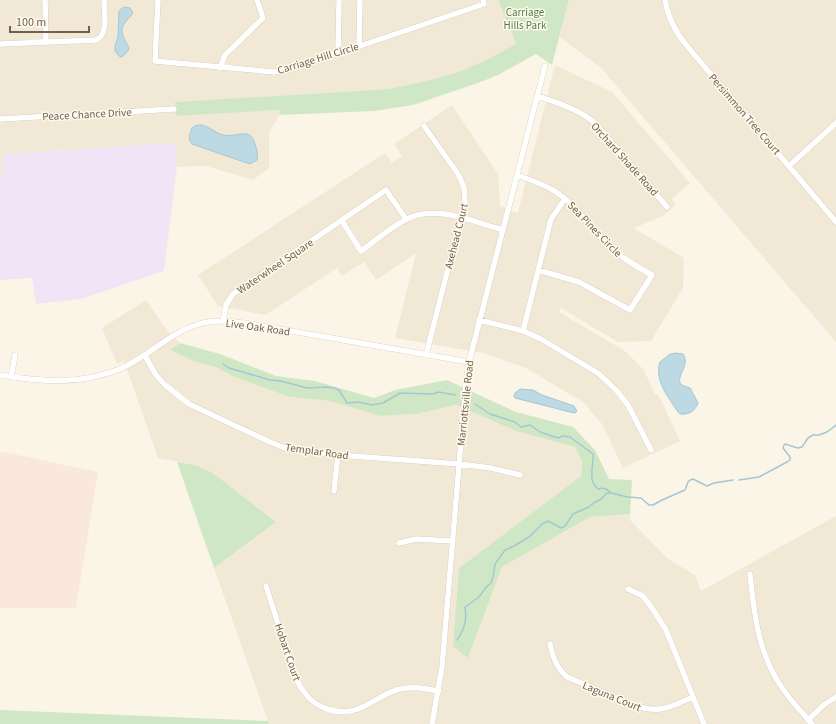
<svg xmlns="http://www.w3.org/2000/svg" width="836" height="724" viewBox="0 0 836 724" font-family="'Source Sans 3',sans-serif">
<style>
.residential{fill:#f2e8d6}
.commercial{fill:#fae8dc}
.education{fill:#f2e4f7}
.green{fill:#d0e7c6}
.water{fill:#bdd9e3;stroke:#a4c7d4}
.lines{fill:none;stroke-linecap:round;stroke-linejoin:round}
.stream{stroke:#a4c7d4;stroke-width:1.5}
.minor-casing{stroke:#ccbeae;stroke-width:6}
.minor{stroke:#fff;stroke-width:5.5}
.labels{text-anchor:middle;stroke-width:3;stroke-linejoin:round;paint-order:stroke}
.park-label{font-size:11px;fill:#537c49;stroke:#fef9ed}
.street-label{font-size:11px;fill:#725f4d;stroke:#fef9ed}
</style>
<rect width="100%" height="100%" fill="#fbf5e7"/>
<path class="residential" d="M 0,0 L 498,0 L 516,44 L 490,58 L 462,71 L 434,79 L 389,89 L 176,102 L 177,116 L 282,110 L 269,133 L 269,168 L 253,180 L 206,166 L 177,167 L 175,143 L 3,154 L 3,177 L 0,177 Z
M 569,0 L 836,0 L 836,342 L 602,69 L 560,37 Z
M 555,65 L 612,92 L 690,183 L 672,199 L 676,205 L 663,216 L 634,228 L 684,258 L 683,288 L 651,341 L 618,342 L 561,308 L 559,312 L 625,351 L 644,370 L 655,395 L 658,394 L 680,441 L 623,468 L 602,424 L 583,402 L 526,368 L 483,353 L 395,338 L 416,253 L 376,280 L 364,262 L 342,276 L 337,268 L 266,315 L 218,306 L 198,275 L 385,153 L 392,163 L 402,156 L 394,144 L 452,105 L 498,174 L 500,206 L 518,213 Z
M 146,300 L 166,329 L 180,343 L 170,350 L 196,362 L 216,367 L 234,377 L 290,397 L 330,401 L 380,416 L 416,414 L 456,405 L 516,431 L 575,447 L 582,461 L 581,476 L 459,568 L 468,658 L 502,567 L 590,517 L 630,514 L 630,520 L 668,559 L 695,575 L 701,591 L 836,516 L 836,724 L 269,724 L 214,568 L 276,522 L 213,473 L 195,465 L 158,458 L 124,361 L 117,364 L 102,328 Z"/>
<path class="commercial" d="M 4,452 L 98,472 L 76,608 L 0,608 L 0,453 Z"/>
<path class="education" d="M 175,143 L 177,167 L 164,271 L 81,299 L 36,304 L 32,278 L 0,280 L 0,177 L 3,177 L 3,154 Z"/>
<path class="green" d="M 498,0 L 569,0 L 552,65 L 536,54 L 498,75 L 478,83 L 413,105 L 374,111 L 279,115 L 281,110 L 176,116 L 175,102 L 389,89 L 434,79 L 462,71 L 490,58 L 516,44 Z
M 180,343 L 220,354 L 276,376 L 315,381 L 374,398 L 395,390 L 447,380 L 516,412 L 573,427 L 595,450 L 609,479 L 632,480 L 630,514 L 590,517 L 502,567 L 468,658 L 453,646 L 459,568 L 581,476 L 582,461 L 575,447 L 516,431 L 456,405 L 416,414 L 380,416 L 330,401 L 290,397 L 234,377 L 216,367 L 196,362 L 170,350 Z
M 177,462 L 195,465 L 213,473 L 276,522 L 214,568 Z
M 0,710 L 268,721 L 269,724 L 0,724 Z"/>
<path class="water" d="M 124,7 L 130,8 L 133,13 C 131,16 129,18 126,21 C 118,31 124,38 129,48 L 128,51 L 122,57 L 119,56 L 115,51 L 115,46 L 118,37 L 119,11 Z
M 197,125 C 208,124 214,133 223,135 C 236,138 250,126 255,144 C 257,149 258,155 257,160 L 250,164 L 247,163 L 192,144 C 187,139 190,134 192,128 Z
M 676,353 L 683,354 C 691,365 675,377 681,384 C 683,386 687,387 690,388 L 698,403 C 695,411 689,415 680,414 L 678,412 C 668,397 654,380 660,362 L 670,354 Z
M 520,389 L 533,390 L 542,395 L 574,406 L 577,411 L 575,413 L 570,412 L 515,398 L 514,396 L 515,393 Z"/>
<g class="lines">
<path class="stream" d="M 223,364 L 229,368 L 270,380 L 281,381 L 307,388 L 326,387 L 334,388 L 339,390 L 347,403 L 359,402 L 372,405 L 383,403 L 400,393 L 433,394 L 439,392 L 455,395
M 475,404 L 490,414 L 515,422 L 521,427 L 530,425 L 540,432 L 558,438 L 563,436 L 570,437 L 593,454 C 594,467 587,480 598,489 C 604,487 607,489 611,493
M 739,480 L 759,477 L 787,462 L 790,460 L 790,457 L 783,448 L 784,445 L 785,444 L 798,448 L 802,447 L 808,438 L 813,435 L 819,435 L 827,432 L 836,425
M 457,640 C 465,628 467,620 465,607 L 479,597 L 487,586 L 491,583 L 493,577 L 495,564 L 505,550 L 514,546 L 529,537 L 542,524 L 548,521 L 561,528 L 565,526 L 573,514 L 589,507 L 595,502 L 600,500 L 607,493 L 611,493 L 628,497 L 641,498 L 649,505 L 653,505 L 662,500 L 685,490 C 688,484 686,481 693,479 L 707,486 L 714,483 L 733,480"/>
<defs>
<path id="minor" d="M 45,0 L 46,42
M 158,0 L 155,61 L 274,72 L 292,69 L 484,4 L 483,0
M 665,0 C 668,18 675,32 687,46 L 836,222
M 0,44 L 96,40 C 109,34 104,12 104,0
M 359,46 L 360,0
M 338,54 L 339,0
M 220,68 L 225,55 L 263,18 L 257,0
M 537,96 C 558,103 578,109 595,123 L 667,207
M 0,119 L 174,109
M 424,126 L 458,174 L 464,187 L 465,202 L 426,355
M 789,166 L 836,123
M 517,175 C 530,180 544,184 556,192 C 575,204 587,223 603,240 C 617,255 634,265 652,275 L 630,310 L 579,282 L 538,270
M 342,221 L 361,251 C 376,240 391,227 407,219 C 437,204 473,222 503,230
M 479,320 L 523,331 L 539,338 L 598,373 L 616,390 L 628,405 L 651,450
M 223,321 L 226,305 L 233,294 L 386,190 L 406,219
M 523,331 L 551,219 L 565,199
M 145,356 L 156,375 L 164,384 L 189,404 L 270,442 L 287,449 L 338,455 L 459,464 L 491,468 L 520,475
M 0,375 C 43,382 79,385 120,369 C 147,358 168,334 196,325 C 214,319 232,321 251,324 L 469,362
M 11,377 L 15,355
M 334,491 L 338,455
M 399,543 L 416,539 L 453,541
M 750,574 C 754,610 757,646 776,678 C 785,695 799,709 812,724
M 266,586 C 274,610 281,635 289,659 C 293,670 296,682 304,692 C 316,709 339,716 358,709 C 370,704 380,697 391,692 C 407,685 423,688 439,691
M 628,589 L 643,596 L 652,608 L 666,630 L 704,724
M 550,644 C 553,657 556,667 567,677 L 636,706 C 661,714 671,706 693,697
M 808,720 L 825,704 L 836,697
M 432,724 L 442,667 L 466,382 L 469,362 L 545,66"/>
</defs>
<use href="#minor" class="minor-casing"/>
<use href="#minor" class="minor"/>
</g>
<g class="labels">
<g class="park-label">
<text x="525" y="16">Carriage<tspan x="525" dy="13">Hills Park</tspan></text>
</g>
<g class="street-label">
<text transform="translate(318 58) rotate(-17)" y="4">Carriage Hill Circle</text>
<text transform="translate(87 114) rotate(-3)" y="4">Peace Chance Drive</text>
<text transform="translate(745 114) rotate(49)" y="4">Persimmon Tree Court</text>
<text transform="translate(625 159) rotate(48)" y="4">Orchard Shade Road</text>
<text transform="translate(595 229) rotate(46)" y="4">Sea Pines Circle</text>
<text transform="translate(456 236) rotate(-76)" y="4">Axehead Court</text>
<text transform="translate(275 266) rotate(-34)" y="4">Waterwheel Square</text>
<text transform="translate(258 327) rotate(8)" y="4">Live Oak Road</text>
<text transform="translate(465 403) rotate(-84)" y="4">Marriottsville Road</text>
<text transform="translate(317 451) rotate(8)" y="4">Templar Road</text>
<text transform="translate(288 652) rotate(71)" y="4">Hobart Court</text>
<text transform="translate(612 696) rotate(22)" y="4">Laguna Court</text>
</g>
</g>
<path d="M10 26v6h79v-6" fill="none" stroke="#725f4d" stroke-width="2"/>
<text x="16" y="26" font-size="12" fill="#725f4d" stroke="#fef9ed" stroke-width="3" paint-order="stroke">100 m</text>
</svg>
